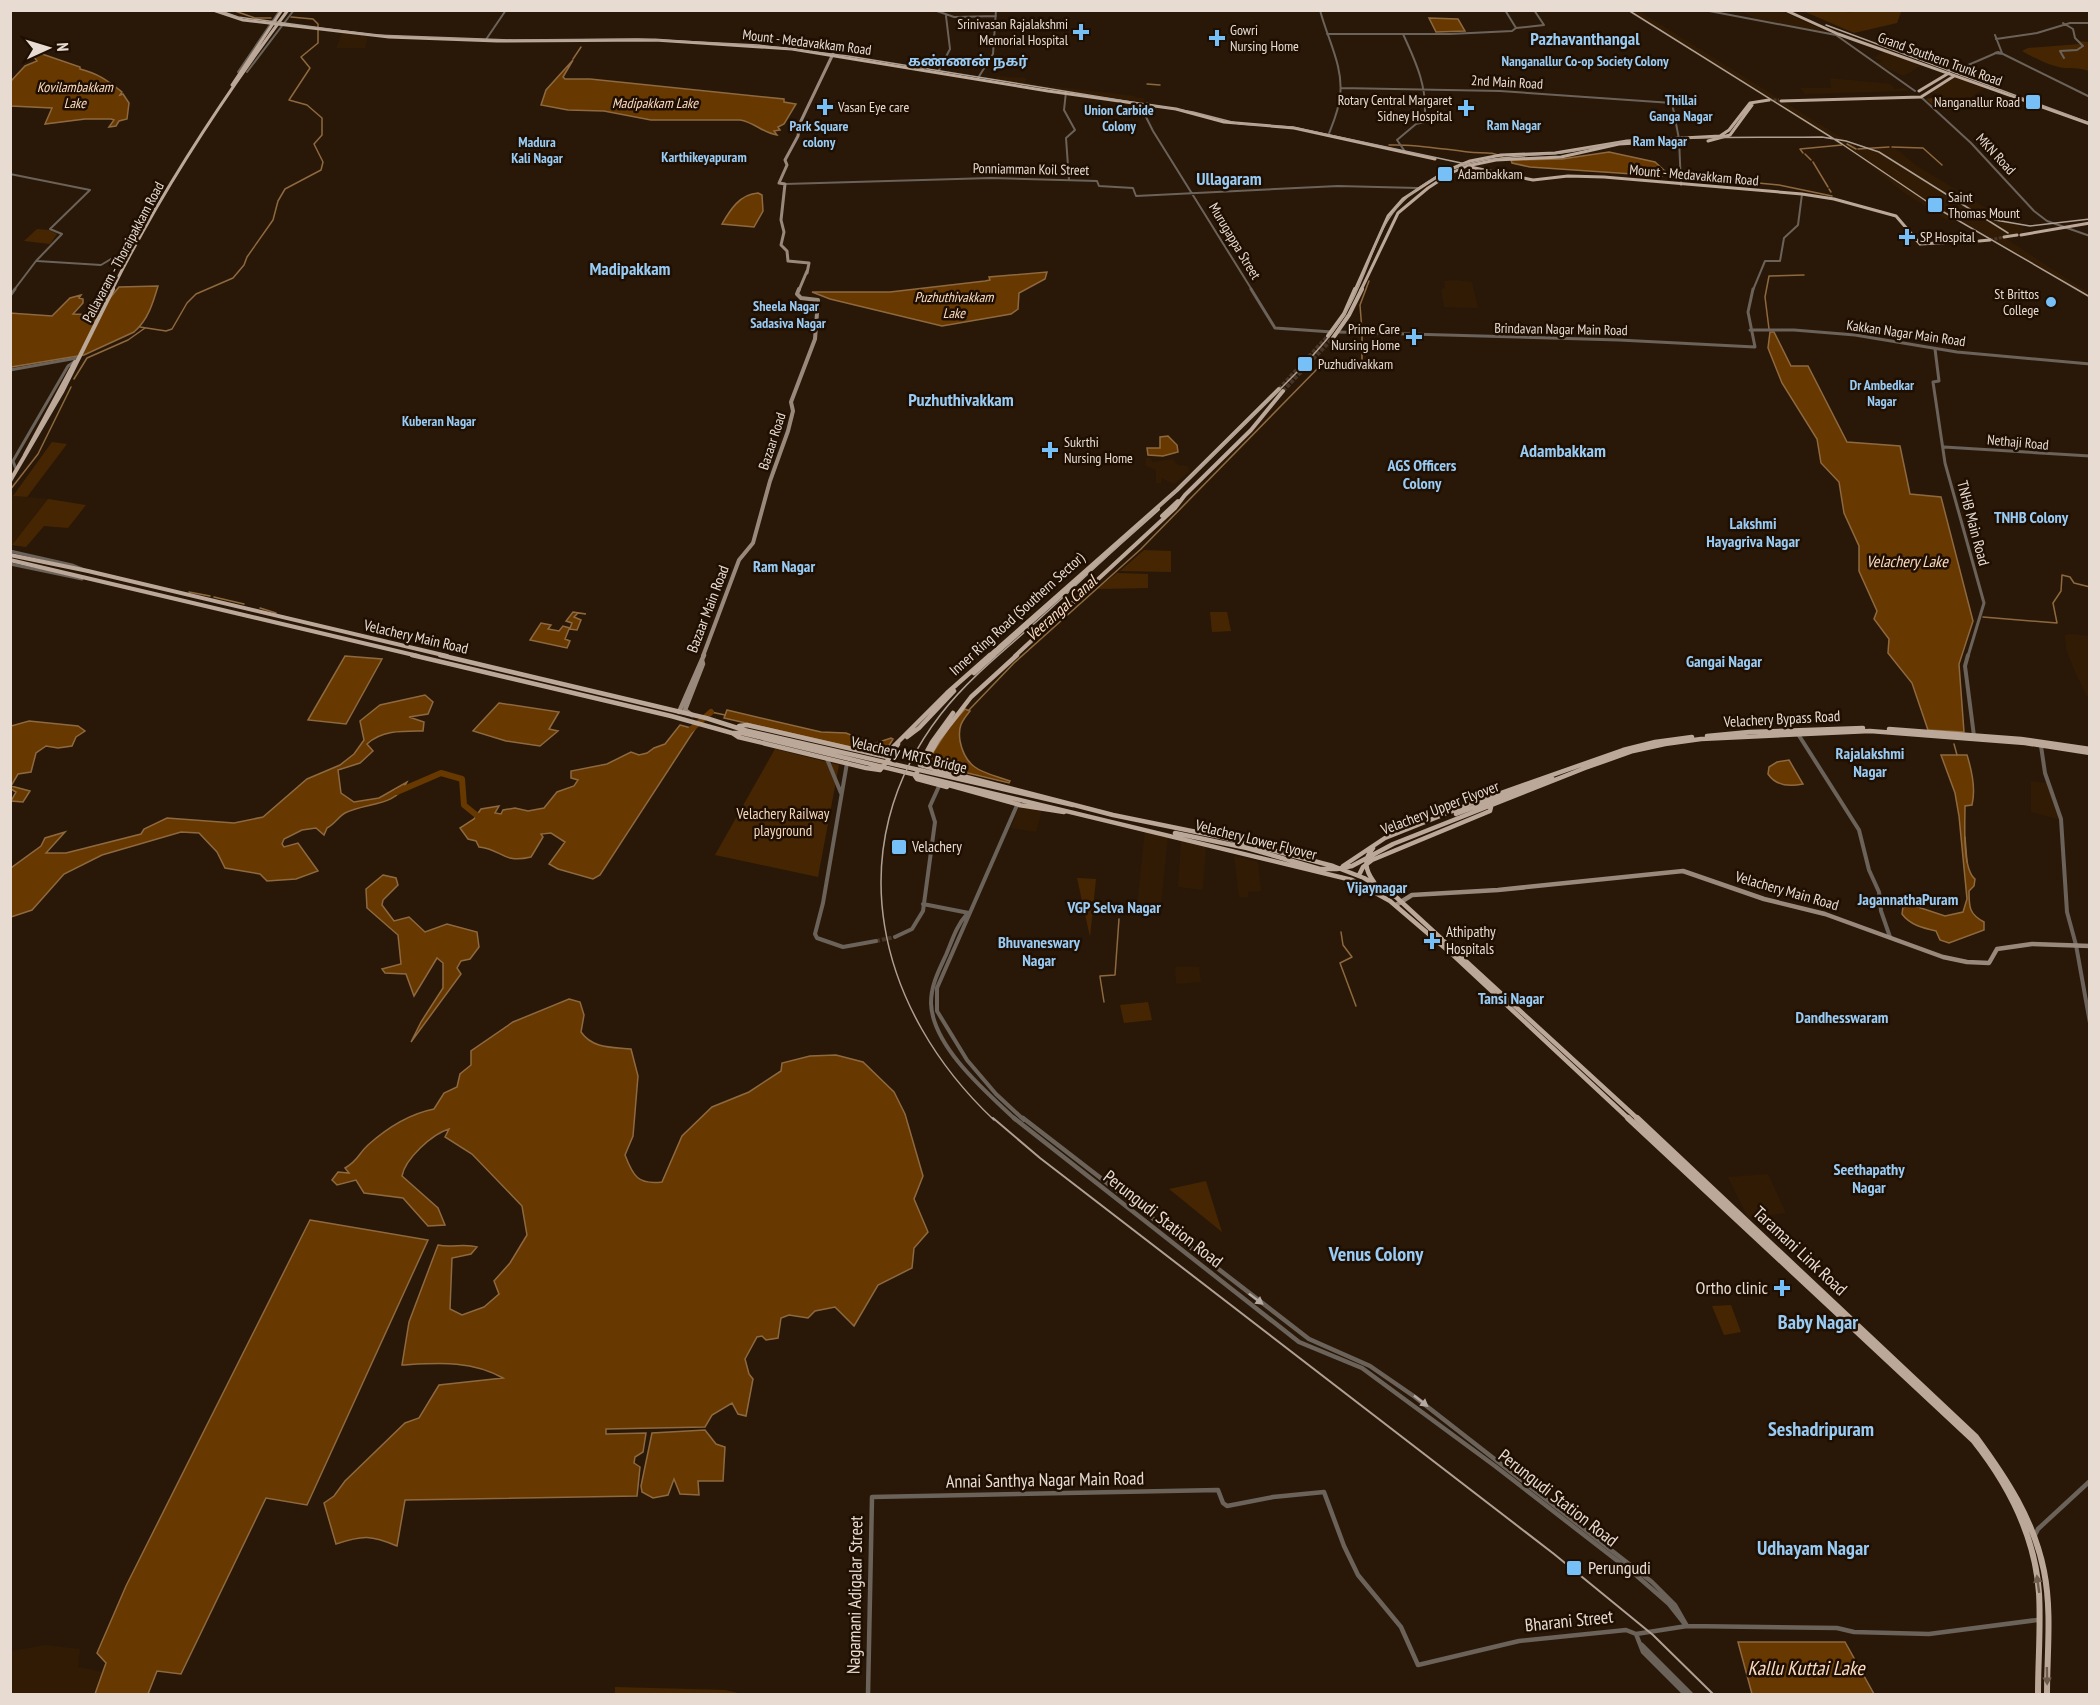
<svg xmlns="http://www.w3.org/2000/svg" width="2100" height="1705" viewBox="0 0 2100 1705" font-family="'PT Sans Narrow','Noto Sans Tamil',sans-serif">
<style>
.built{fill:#311b05}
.green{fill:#462602}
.water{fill:#673800;stroke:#8e693f;stroke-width:1.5}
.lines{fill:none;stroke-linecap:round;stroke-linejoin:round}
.stream{stroke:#8e693f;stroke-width:1.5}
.river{stroke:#673800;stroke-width:6}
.tertiary-tunnel{stroke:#463526;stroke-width:4;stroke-dasharray:4 2;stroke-linecap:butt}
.primary-tunnel-far1{stroke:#463526;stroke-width:3;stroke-dasharray:3 1.5;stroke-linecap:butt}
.primary-tunnel{stroke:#463526;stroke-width:4;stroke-dasharray:4 1.5;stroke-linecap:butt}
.tertiary-far3{stroke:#6b625a;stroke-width:2}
.tertiary-far2{stroke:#6b625a;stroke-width:3}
.tertiary-far1{stroke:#6b625a;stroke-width:4}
.tertiary{stroke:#6b625a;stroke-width:4.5}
.secondary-far2{stroke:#99897d;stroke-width:3}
.secondary-far1{stroke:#99897d;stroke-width:4}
.secondary{stroke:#99897d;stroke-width:4.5}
.primary-far3{stroke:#bca898;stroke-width:3}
.primary-far2{stroke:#bca898;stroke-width:4}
.primary-far1{stroke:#bca898;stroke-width:4.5}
.primary{stroke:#bca898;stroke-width:6}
.rail-far1{stroke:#aea094;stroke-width:1.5}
.rail{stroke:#aea094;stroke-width:2}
.oneway{fill:#b6aba2}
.oneway2{fill:#6e5c4d}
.poi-dot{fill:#77c0f7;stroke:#1f0f02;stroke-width:2}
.labels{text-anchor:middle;stroke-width:5;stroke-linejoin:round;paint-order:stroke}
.far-poi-label{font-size:14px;fill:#e8dcd2;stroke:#1f0f02;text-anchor:start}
.far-street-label{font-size:14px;fill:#e8dcd2;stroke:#1f0f02}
.far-neighbourhood-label{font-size:14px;font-weight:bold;fill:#98ccf5;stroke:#1f0f02}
.far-water-label{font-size:14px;font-style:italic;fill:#f9dac0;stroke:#1f0f02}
.street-label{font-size:15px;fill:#e8dcd2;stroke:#1f0f02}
.park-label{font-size:15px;fill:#f7d9be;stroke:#1f0f02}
.poi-label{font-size:15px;fill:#e8dcd2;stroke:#1f0f02;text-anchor:start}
.neighbourhood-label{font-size:16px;font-weight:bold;fill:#98ccf5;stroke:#1f0f02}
.water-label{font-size:16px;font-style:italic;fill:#f9dac0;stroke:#1f0f02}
.far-district-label{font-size:18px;font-weight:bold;fill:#98ccf5;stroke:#1f0f02}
.near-street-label{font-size:18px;fill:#e8dcd2;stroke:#1f0f02}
.near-poi-label{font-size:18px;fill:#e8dcd2;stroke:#1f0f02;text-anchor:end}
.near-neighbourhood-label{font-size:20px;font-weight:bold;fill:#98ccf5;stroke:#1f0f02}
.near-water-label{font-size:20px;font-style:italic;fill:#f9dac0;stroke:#1f0f02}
</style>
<rect width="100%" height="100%" fill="#291808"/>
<path class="built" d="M 1627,11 L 1639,11 L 1861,150 L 1895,148 L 1917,166 L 2006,220 L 2017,223 L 2026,232 L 2002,236 L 2089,293 L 2089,299 L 1979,232 L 1957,221 L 1950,222 L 1903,192 L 1871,166 L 1837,143 Z
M 1741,11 L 1782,11 L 1825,31 L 1819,32 L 1756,19 Z
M 342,33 L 368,36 L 365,48 L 336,48 Z
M 1884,51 L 1922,65 L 1904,76 L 1876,64 L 1882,61 L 1874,58 Z
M 997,76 L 1027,78 L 1025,82 L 1032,84 L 1135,96 L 1135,98 L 1144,98 L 1143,101 L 1154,104 L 994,80 Z
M 1956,77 L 1986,87 L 1963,103 L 1931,92 Z
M 1830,78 L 1890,84 L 1895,89 L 1905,88 L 1909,91 L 1805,94 L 1800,88 L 1831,88 Z
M 1454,280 L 1472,282 L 1478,308 L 1444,307 L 1441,289 L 1445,288 L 1444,281 Z
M 1146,458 L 1151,458 L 1152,462 L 1173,459 L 1178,465 L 1188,466 L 1189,472 L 1174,484 L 1162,478 L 1161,483 L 1156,483 L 1156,470 L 1146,466 Z
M 13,496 L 48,499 L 12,545 L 10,500 Z
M 2072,634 L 2089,636 L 2089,700 L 2075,672 L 2066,649 L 2065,635 Z
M 2031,781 L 2046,783 L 2061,820 L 2031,812 Z
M 1019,806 L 1042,810 L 1036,832 L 1011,828 Z
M 1145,830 L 1168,836 L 1161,905 L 1157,907 L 1137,905 Z
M 1181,841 L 1206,845 L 1203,890 L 1178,887 Z
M 1234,856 L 1258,862 L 1261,891 L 1248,892 L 1248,897 L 1239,897 Z
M 1175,967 L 1199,967 L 1201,982 L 1176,984 Z
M 1768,1174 L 1786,1213 L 1748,1218 L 1728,1177 Z
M 45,1645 L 80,1649 L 78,1667 L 153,1682 L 149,1694 L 11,1694 L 11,1651 Z"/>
<path class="green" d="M 1848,10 L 1851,12 L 1844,14 L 1860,10 L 1901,12 L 1897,23 L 1854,33 L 1803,11 Z
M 2077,41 L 2089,42 L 2089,71 C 2080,68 2074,68 2065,68 C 2051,67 2035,58 2022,51 L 2028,48 L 2080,44 Z
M 1942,96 L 1968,107 C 1949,111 1942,113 1926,99 Z
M 37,229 L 49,230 L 57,234 L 50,244 L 24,241 Z
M 52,442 L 67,444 L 27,497 L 13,496 Z
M 48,499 L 86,505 L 68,528 L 44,526 L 26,547 L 12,545 Z
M 1144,550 L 1171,551 L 1171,572 L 1120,571 Z
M 1117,573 L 1148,574 L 1148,588 L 1097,589 Z
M 1210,612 L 1227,612 L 1231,631 L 1212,632 Z
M 775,749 L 839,765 L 818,877 L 715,855 Z
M 1077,878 L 1096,879 L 1090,937 Z
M 1148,1002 L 1152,1020 L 1124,1023 L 1120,1005 Z
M 1206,1181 L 1222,1232 L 1169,1189 Z
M 1731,1305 L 1741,1332 L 1724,1335 L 1712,1306 Z
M 615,1687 L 725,1690 L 742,1694 L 615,1694 Z"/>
<path class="water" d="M 1429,18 L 1458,19 L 1465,31 L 1436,32 Z
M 42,54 L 80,67 L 80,69 C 100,74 109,82 122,92 L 120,95 L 123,94 L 129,103 L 127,119 L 119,121 L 116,126 L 109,127 L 114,120 L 111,119 L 85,119 L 45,124 L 52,108 L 11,106 L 11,81 L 25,66 L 37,61 L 34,57 Z
M 573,60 L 563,77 L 565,79 L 590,79 L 784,99 L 784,102 L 796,104 L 784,124 L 778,127 L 780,130 L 774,131 L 777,135 C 763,133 754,122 740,120 L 651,120 L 604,111 L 568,110 L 541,105 L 546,90 Z
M 1609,152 L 1655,162 L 1666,172 L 1662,176 L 1530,167 L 1512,163 L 1511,160 L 1562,159 Z
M 758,193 L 762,195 L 763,211 L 754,227 L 722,224 C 730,210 740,194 758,193 Z
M 1047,272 L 1045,279 L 1019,293 L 1018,309 L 1011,314 L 942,326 L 830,299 L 812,292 L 890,292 L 985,281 L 990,280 L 989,277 Z
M 158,286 C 153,303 148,320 134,332 L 84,355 L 11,367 L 10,313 L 52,316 L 70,298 L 81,295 L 79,298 L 83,299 L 83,303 L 73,314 L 96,315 L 119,287 Z
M 1770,332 L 1774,332 L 1791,366 L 1808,366 L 1847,442 L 1900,446 L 1910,494 L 1941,497 L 1973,621 L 1959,664 L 1964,732 L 1928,730 L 1912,683 L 1888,653 L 1889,639 L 1874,619 L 1877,611 L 1859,571 L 1859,546 L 1844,513 L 1839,482 L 1821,463 L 1817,439 L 1782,383 L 1768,348 Z
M 1168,436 L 1177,445 L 1178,452 L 1163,456 L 1148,455 L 1147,448 L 1160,448 L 1160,437 Z
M 573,612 L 586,614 L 578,613 L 574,617 L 581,620 L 577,630 L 569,629 L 565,639 L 570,641 L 567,648 L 530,640 L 541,623 L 551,625 L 548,629 L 559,631 L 563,626 L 570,628 L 572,623 L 566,621 Z
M 345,656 L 382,659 L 346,724 L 308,720 Z
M 425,695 L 433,702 L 428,714 L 409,717 L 424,722 L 423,731 C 403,731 382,730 367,744 L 373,751 L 360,763 L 338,770 L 341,793 L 354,802 L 379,798 L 407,782 C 396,807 367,802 345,813 C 339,816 335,824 327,828 L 324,835 L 316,828 L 302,830 L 284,839 L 282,844 L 284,847 L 298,843 L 318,871 L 296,879 L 267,881 L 260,874 L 225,868 L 217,852 L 199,833 L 181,832 L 102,855 L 64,874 L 32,910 L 11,917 L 11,868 L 41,846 L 45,838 L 65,832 L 46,853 L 66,853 L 141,834 L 144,829 L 167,818 L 234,823 L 263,817 L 307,779 L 340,765 L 354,754 L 364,740 L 360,721 L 380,705 Z
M 499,703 L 559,712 L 549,729 L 558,731 L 540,746 L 506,741 L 473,731 Z
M 965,709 L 970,711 C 961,722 958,727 960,741 C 966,771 984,772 1010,781 L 1009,783 L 926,763 L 950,726 Z
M 727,710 L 821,732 L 846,733 L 873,744 L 891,738 L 893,739 L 885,752 L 877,753 L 724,718 Z
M 29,721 L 78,726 L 85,731 L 76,737 L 72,746 L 58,748 L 46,746 L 36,753 L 31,772 L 18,774 L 11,786 L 30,791 L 23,802 L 11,801 L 16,792 L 11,789 L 11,726 Z
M 680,725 L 695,729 L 600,875 L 593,879 L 558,869 L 549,864 L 565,842 L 551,833 L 541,834 L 543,837 L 531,857 C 502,864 502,849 479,847 L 476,841 L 468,839 L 460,828 L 474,819 L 481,809 L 499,806 L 495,813 L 501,814 L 503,810 L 515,808 L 528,811 L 544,808 L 557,792 L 574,786 L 578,780 L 571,778 L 571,771 L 607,764 L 631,752 L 639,755 L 647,753 L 654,748 L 665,744 Z
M 1941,755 L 1967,755 C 1972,771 1976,789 1972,805 L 1965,806 C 1965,823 1962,869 1975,879 L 1974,886 L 1969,891 C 1969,907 1969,914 1984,922 L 1984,930 L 1949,943 L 1940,940 L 1936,931 C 1923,928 1910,925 1902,914 L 1903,907 L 1915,906 L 1945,916 L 1963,912 L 1967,899 L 1959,816 L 1955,793 Z
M 1789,760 L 1803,784 C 1789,787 1776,786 1768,774 L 1769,767 L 1777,762 Z
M 383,875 L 396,878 L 398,885 L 383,900 L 382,905 L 394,921 L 409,917 L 425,932 L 447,924 L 477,932 L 479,947 L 470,959 L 461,961 L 457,968 L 461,974 L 411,1042 L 421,1022 L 443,988 L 443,963 L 437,958 L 414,996 L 406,974 L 385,973 L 382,969 L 401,964 L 398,935 L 367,908 L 366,889 Z
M 569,999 L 580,1002 L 584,1015 L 581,1032 C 593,1049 612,1047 631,1049 L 638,1076 L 633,1136 L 625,1155 C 633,1176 638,1185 662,1182 L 682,1136 L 712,1107 L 749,1092 L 781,1071 L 782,1063 L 810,1056 L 836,1055 L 863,1062 L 894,1092 L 905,1114 L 923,1176 L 914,1199 L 928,1232 L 914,1248 L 912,1268 L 878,1285 L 854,1326 L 835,1307 L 815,1311 L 808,1318 L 789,1315 L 781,1318 L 778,1338 L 766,1340 L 762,1336 L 757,1337 L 745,1359 L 749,1374 L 753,1379 L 746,1416 L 738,1414 L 732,1403 L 712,1415 L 705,1427 L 606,1429 L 606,1434 L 646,1433 L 643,1452 L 635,1457 L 634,1463 L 640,1467 L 637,1496 L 405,1500 L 397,1546 C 371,1535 363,1535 336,1544 L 324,1503 L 334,1496 L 345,1481 L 405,1423 L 419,1418 L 439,1385 L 503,1378 C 471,1360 438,1363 402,1365 L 409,1322 L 438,1245 C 452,1248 464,1243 477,1247 L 471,1254 L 452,1258 L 450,1309 L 462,1315 L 484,1307 L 499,1294 L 494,1281 L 510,1263 L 527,1235 L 522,1206 L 472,1154 L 445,1137 L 449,1129 C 432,1134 405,1159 402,1176 L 438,1208 L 445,1225 L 428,1226 L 403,1198 L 364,1193 L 356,1180 L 337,1185 L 332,1180 L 338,1172 L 349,1173 L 345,1168 C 359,1160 358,1154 368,1145 C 387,1128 409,1114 434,1109 L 444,1093 L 457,1087 L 460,1074 L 471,1065 L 471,1051 L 513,1022 Z
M 310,1220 L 428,1240 L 307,1505 L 266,1498 L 181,1674 L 157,1671 L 148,1694 L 95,1694 L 106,1663 L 97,1653 L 126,1586 Z
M 705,1430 L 716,1444 L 725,1447 L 723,1481 L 698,1481 L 699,1495 L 680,1494 L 674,1479 L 668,1495 L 653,1498 L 642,1492 L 641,1486 L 652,1433 Z
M 1738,1642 L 1845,1642 L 1874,1694 L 1752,1694 Z"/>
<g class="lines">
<path class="stream" d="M 232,10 L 255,18 L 271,18
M 573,59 L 581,47
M 1147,84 L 1160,85
M 1847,144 L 1856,149
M 1389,145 C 1416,144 1441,149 1468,152 C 1482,154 1491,150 1504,158
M 1892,147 L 1923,148 L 1942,165
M 1858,149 L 1889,147
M 1803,153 L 1800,149 L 1842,145
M 1805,154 L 1811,160
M 1813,162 L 1828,187
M 1663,174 L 1779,185 L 1832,196
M 1829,189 L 1831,192
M 140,327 L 166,331 L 172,329 L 187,303 L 196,294 L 233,278 L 244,265 L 247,257 L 273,220 L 278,201 L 285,189 L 321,170 L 323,162 L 314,144 L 322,135 L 322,118 L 307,105 L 289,100 L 310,68 L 301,57 L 318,43 L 318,24 L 313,19 L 291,17
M 1769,329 L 1765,297 L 1769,276 L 1804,275
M 1362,331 L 1360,305 L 1369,281
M 74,379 L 87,358 L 128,340 L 145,328
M 10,490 L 38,454 L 71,387
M 189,592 L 210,596
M 214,597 L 244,604
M 260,608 L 276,613
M 1983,617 L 2057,623 L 2053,603 L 2061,591 L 2062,575 L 2070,577 L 2074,583 L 2090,587
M 969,710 L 1014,663 L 1141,549 L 1321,365 L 1362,369 L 1362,335
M 711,712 L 725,715
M 1954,744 L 1957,755
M 906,754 L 921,759
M 1965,837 L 1967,862
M 1341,932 L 1343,945 L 1352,957 L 1340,963 L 1356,1006
M 1100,976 L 1115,975 L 1119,919
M 1100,977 L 1104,1002"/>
<path class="river" d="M 687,733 L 711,712
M 397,792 L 441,773 L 462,779 L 464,805 L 480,818"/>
<path class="tertiary-tunnel" d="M 876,941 L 895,937"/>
<path class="primary-tunnel-far1" d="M 1769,100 L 1779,100
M 1990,240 L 2004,237"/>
<path class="primary-tunnel" d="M 1279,389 L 1328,336
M 1283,391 L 1333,338"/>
<path class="tertiary-far3" d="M 934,10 L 954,17 L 996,16
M 1320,10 C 1327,38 1344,67 1340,96 C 1339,110 1333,123 1328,136
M 1505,10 L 1516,28
M 1704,10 L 1836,35
M 2063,23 L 2073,29 L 2075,38 L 2083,46 L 2077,50 L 2060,51 L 2064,58
M 1327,34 L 1450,34 L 1512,31 L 1516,28 L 1544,25 L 1534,10
M 1403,34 C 1416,62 1429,90 1424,122 L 1416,124 L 1397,140 L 1406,153
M 1836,35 L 1915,91
M 1995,35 L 2002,53
M 1996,39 L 2037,33 L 2070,23 L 2090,23
M 485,41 L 506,10
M 1998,52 L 2003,54 L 1995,53 Z
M 2003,54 L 2090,97
M 1959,69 L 1996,53
M 1947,70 L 1959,69 L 1961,75
M 238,72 L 280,10
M 247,72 L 294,10
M 938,72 L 950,49 L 946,16
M 978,78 L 993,54 L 996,10
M 1341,88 L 1500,91 L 1672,103 L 1679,139 L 1681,185
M 1066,92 L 1064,110 L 1075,130 L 1066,138 L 1069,180
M 1921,97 L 1971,143 L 2034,211 L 2047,221 L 2090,236
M 1147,103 L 1145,115 L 1153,131 L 1252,290
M 10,174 L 90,190 L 50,229 L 62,234 L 36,261 L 14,290
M 785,184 L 991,178 L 1097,181 L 1099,186 L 1133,188 L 1136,196 L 1338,186 L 1418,188
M 37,261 L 101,265 L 111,259 L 124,263
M 1753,290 L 1765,261 L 1780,261 L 1784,238 L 1798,225 L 1802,194"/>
<path class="tertiary-far2" d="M 1251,289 L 1275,328 L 1332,332
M 10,296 L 15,289
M 1750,330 L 1794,330 L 1855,335 L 1957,352 L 2090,364
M 1338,332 L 1619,340 L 1755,347 L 1748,312 L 1753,289
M 1935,349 L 1939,381 L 1933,382 L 1945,463 L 1984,603 L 1968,656
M 10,370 L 77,358
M 1944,447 L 2090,456
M 16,469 L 13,461 L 68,366 L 74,362
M 10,551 L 72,565 L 87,571
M 10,564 L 82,579"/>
<path class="tertiary-far1" d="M 1968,655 L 1965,666 L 1974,736
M 1798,734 L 1859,830 L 1869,870 L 1879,892 L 1881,911 L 1890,937
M 2041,746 L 2045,773 L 2061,819 L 2067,912 L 2076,945 L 2090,1023
M 827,759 L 841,793
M 847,763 L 823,903 L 815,934 L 817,938 L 843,947 L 876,941
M 1018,803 L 937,988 L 937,1011 L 967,1060 L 996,1094 L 1024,1120
M 923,904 L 969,913
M 967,914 C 956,926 952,941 946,955 C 939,970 931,985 931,1003 C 932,1046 986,1092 1016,1120
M 895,937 L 912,929 L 923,911 L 935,822 L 930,806 L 940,784"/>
<path class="tertiary" d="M 1014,1118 L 1299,1342 L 1362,1368 L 1495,1466 L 1637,1576 L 1669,1604 L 1684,1623
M 1023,1118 L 1309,1339 L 1370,1366 L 1415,1397 L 1652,1582 L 1675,1605 L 1687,1626
M 2035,1535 L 2038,1529 L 2090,1481
M 1636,1634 L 1643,1652 L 1685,1694
M 1642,1645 L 1691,1694
M 868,1694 L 872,1497 L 1218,1490 L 1223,1503 L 1227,1506 L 1273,1497 L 1324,1492 L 1344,1546 L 1358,1575 L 1401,1627 L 1418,1665 L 1519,1641 L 1626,1630 L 1636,1634 L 1687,1626 L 1837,1628 L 1854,1632 L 1929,1634 L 2037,1620"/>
<path class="secondary-far2" d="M 807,273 L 809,263 L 788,261 L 787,251 L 781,245 L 784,232 L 781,220 L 785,184 L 779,183 L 787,165 L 785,160 L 798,136 L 800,123 L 833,54
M 799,290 L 807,271"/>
<path class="secondary-far1" d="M 703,656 L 739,560 L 753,543 L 770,481 L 788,431 L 793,411 L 791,402 L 815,339 L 818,300 L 801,298 L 797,294 L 799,289"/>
<path class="secondary" d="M 679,712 L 704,655
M 692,715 L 685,710 L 703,664 L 702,660
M 1396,905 L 1412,895 L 1498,890 L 1683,871 L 1764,899 L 1825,914 L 1943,957 L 1967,962 L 1989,963 L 1997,949 L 2032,944 L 2090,946"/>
<path class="primary-far3" d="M 213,10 L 243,20 L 389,37 L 497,41 L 655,40 L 792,49 L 1048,91 L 1176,109 L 1224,122 L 1294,128 L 1435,159
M 1785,10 L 1838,34 L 2090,124
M 232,85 L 282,10
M 1919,91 L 1949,73
M 1781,101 L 1921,97 L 1954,76
M 1708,141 L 1730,135 L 1752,105
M 1470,167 L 1533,180 L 1568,176 L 1604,177 L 1802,194 L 1834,199 L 1896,216 L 1920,244 L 1973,241
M 2021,235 L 2090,223
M 2004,237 L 2017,235
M 1979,241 L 1990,240
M 112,290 C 161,191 222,99 288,10
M 1355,290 L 1388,216 L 1403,199 L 1446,171 L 1470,161 L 1501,155 L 1555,153 L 1627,141 L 1720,136 L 1729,130 L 1750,103 L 1769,100
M 1361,290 L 1398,213 L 1428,188 L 1451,173 L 1467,166 L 1496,160 L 1561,157 L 1619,144 L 1654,142"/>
<path class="primary-far2" d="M 1328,336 L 1344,314 L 1355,289
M 1333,338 L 1349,315 L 1362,289
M 25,455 L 75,362
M 10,481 L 62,392 L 113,289
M 1162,516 L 1178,501
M 10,555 L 88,571 L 447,656
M 10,560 L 418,656
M 989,656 L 1177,490 L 1279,389
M 993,656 L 1158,509
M 1015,656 L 1175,508 L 1185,495 L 1251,430 L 1283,391"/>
<path class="primary-far1" d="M 412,655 L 671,716 L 732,733 L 738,737 L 866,768 L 880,770 L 888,760 L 887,757 L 747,725 L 739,726
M 440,655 L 706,718 L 744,730 L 1073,805
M 974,673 L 994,655
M 1889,729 L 2021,739 L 2090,749
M 732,733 L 742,733 L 1352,880 L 1390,901 L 1452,954 L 1630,1120
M 1707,736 L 1749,732 L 1863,728
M 907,737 L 919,728 L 954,691
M 879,755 L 887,753 L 947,693 L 990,655
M 888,760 L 898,744
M 920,764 L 932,742 L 953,713
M 920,765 L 1113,815 L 1221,837 L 1333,866 L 1364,878 L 1396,897 L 1639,1120
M 923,766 L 938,740 L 971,697 L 1017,655
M 917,772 L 915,776 L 917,779 L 947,787
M 945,784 L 1020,805
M 1019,805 L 1064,812
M 1456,814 L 1552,778
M 1175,833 L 1247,848 L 1320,869 L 1337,869 L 1352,866 L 1393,844 L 1585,768 L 1633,751 L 1665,744 L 1701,739 L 1870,731 L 2025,743 L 2090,753
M 1373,848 C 1363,860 1365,870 1374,882
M 1343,866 L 1385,838 L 1470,804 L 1623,750 L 1655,742 L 1692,737
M 1359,875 L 1363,867 L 1372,860 L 1490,811 L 1491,807"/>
<path class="primary" d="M 1628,1118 L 1973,1440 C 2008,1484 2035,1536 2039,1593 C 2041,1626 2038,1661 2038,1694
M 1637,1118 L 1976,1437 C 2006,1478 2034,1520 2044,1571 C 2052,1611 2047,1653 2047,1694"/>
<path class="rail-far1" d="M 218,10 L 238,17 L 374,35 L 513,40 L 638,39 L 758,45 L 848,56 L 1193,112 L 1240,124 L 1292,127 L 1466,164
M 1628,10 L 1842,144 L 1935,207 L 2090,297
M 1826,25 L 2090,123
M 1995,220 L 2030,226 L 2090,219
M 994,1120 C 877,1010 837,848 941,714 C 965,683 996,657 1026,631 C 1052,608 1077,584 1102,561 C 1170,498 1237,433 1302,367 C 1320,348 1338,328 1350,305 C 1381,245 1375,207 1444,173 C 1481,155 1521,157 1561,153 C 1587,150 1613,142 1639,140 C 1700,136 1761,138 1822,137 L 1846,141 L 1879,152 L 2008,233"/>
<path class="rail" d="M 993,1118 L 1040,1158 L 1554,1554 L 1653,1635 L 1713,1694"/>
</g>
<defs><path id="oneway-solid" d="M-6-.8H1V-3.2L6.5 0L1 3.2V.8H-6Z" transform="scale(1.5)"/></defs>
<g class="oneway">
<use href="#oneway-solid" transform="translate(1256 1299) rotate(37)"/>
<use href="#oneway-solid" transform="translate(1421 1401) rotate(38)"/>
</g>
<g class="oneway2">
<use href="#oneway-solid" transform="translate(2038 1584) rotate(-98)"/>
<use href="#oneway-solid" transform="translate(2047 1676) rotate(89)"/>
</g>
<g class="poi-dot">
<path d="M1078 23h6v6h6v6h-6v6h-6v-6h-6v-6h6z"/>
<path d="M1214 29h6v6h6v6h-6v6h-6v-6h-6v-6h6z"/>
<rect x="2025" y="94" width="16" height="16" rx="3"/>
<path d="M822 98h6v6h6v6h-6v6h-6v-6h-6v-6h6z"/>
<path d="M1463 99h6v6h6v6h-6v6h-6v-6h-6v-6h6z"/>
<rect x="1437" y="166" width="16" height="16" rx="3"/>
<rect x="1927" y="197" width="16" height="16" rx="3"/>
<path d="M1904 228h6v6h6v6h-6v6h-6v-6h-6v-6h6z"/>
<circle cx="2051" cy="302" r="6"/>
<path d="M1411 328h6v6h6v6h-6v6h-6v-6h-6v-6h6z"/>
<rect x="1297" y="356" width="16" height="16" rx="3"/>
<path d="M1047 441h6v6h6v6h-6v6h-6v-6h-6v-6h6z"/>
<rect x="891" y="839" width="16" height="16" rx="3"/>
<path d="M1429 932h6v6h6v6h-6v6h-6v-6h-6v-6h6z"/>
<path d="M1779 1279h6v6h6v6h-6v6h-6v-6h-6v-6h6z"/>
<rect x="1566" y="1560" width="16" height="16" rx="3"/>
</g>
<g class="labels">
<g class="far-poi-label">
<text x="1068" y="29" text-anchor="end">Srinivasan Rajalakshmi<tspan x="1068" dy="16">Memorial Hospital</tspan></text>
<text x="1230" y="35">Gowri<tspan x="1230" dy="16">Nursing Home</tspan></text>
<text x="1452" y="105" text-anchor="end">Rotary Central Margaret<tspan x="1452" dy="16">Sidney Hospital</tspan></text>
<text x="2020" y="107" text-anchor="end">Nanganallur Road</text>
<text x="838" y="112">Vasan Eye care</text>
<text x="1458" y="179">Adambakkam</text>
<text x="1948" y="202">Saint<tspan x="1948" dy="16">Thomas Mount</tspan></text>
<text x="1920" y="242">SP Hospital</text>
<text x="2039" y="299" text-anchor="end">St Brittos<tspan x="2039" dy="16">College</tspan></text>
<text x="1400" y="334" text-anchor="end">Prime Care<tspan x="1400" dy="16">Nursing Home</tspan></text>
<text x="1318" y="369">Puzhudivakkam</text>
<text x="1064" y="447">Sukrthi<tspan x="1064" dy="16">Nursing Home</tspan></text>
</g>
<g class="far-street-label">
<text transform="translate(807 42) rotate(7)" y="5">Mount - Medavakkam Road</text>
<text transform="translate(1940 59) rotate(20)" y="5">Grand Southern Trunk Road</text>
<text transform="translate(1507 82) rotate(3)" y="5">2nd Main Road</text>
<text transform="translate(1996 154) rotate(47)" y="5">MKN Road</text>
<text transform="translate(1031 169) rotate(1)" y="5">Ponniamman Koil Street</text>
<text transform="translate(1694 175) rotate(5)" y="5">Mount - Medavakkam Road</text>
<text transform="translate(1235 241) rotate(59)" y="5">Murugappa Street</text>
<text transform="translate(123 252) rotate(-62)" y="5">Pallavaram - Thoraipakkam Road</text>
<text transform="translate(1561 329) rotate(1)" y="5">Brindavan Nagar Main Road</text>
<text transform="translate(1906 333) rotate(8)" y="5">Kakkan Nagar Main Road</text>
<text transform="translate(772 441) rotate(-72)" y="5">Bazaar Road</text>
<text transform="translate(2018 442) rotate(5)" y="5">Nethaji Road</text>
</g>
<g class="far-neighbourhood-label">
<text x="968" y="66">கண்ணன் நகர்</text>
<text x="1585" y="66">Nanganallur Co-op Society Colony</text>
<text x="1681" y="105">Thillai<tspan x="1681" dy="16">Ganga Nagar</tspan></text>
<text x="1119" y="115">Union Carbide<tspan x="1119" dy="16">Colony</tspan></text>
<text x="1514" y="130">Ram Nagar</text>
<text x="819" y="131">Park Square<tspan x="819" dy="16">colony</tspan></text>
<text x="1660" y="146">Ram Nagar</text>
<text x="537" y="147">Madura<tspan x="537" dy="16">Kali Nagar</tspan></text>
<text x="704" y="162">Karthikeyapuram</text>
<text x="786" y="311">Sheela Nagar</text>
<text x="788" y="328">Sadasiva Nagar</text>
<text x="1882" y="390">Dr Ambedkar<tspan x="1882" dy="16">Nagar</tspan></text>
<text x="439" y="426">Kuberan Nagar</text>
</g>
<g class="far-water-label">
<text x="75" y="92">Kovilambakkam<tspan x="75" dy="16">Lake</tspan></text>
<text x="655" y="108">Madipakkam Lake</text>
<text x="954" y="302">Puzhuthivakkam<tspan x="954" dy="16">Lake</tspan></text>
</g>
<g class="street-label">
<text transform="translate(1973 523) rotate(75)" y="5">TNHB Main Road</text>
<text transform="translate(708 609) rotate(-69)" y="5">Bazaar Main Road</text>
<text transform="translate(1017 614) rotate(-42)" y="5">Inner Ring Road (Southern Sector)</text>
<text transform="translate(416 637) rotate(13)" y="5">Velachery Main Road</text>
<text transform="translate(1782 719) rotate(-3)" y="5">Velachery Bypass Road</text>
<text transform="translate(909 755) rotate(13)" y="5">Velachery MRTS Bridge</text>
<text transform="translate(1440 808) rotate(-21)" y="5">Velachery Upper Flyover</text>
<text transform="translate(1256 840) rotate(14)" y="5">Velachery Lower Flyover</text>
<text transform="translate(1787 891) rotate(16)" y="5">Velachery Main Road</text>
</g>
<g class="park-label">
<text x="783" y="819">Velachery Railway<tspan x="783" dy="17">playground</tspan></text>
</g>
<g class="poi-label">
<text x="912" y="852">Velachery</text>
<text x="1446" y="937">Athipathy<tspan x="1446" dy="17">Hospitals</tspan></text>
</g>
<g class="neighbourhood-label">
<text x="1422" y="471">AGS Officers<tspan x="1422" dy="18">Colony</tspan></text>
<text x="2031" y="523">TNHB Colony</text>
<text x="1753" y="529">Lakshmi<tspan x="1753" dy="18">Hayagriva Nagar</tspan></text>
<text x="784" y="572">Ram Nagar</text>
<text x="1724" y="667">Gangai Nagar</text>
<text x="1870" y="759">Rajalakshmi<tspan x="1870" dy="18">Nagar</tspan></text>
<text x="1377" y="893">Vijaynagar</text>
<text x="1908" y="905">JagannathaPuram</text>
<text x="1114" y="913">VGP Selva Nagar</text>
<text x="1039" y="948">Bhuvaneswary<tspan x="1039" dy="18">Nagar</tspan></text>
<text x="1511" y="1004">Tansi Nagar</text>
<text x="1842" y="1023">Dandhesswaram</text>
<text x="1869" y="1175">Seethapathy<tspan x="1869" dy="18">Nagar</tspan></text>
</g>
<g class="water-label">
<text x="1907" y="567">Velachery Lake</text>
<text transform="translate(1061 608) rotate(-42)" y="6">Veerangal Canal</text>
</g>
<g class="far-district-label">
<text x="1585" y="45">Pazhavanthangal</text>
<text x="1229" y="185">Ullagaram</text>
<text x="630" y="275">Madipakkam</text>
<text x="961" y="406">Puzhuthivakkam</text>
<text x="1563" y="457">Adambakkam</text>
</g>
<g class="near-street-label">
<text transform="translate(1163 1219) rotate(38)" y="6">Perungudi Station Road</text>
<text transform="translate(1800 1251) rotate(43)" y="6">Taramani Link Road</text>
<text transform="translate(1045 1480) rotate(-1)" y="6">Annai Santhya Nagar Main Road</text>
<text transform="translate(1558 1498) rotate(38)" y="6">Perungudi Station Road</text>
<text transform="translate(855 1595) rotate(-89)" y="6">Nagamani Adigalar Street</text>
<text transform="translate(1569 1621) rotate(-6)" y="6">Bharani Street</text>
</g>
<g class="near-poi-label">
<text x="1768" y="1294">Ortho clinic</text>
<text x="1588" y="1574" text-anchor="start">Perungudi</text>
</g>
<g class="near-neighbourhood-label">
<text x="1376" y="1261">Venus Colony</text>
<text x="1818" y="1329">Baby Nagar</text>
<text x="1821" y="1436">Seshadripuram</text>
<text x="1813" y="1555">Udhayam Nagar</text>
</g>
<g class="near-water-label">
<text x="1806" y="1675">Kallu Kuttai Lake</text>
</g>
</g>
<rect width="2100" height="1705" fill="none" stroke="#e8dcd2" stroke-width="24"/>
<g transform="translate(48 48) rotate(86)" stroke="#1f0f02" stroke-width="4.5" paint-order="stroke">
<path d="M0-4.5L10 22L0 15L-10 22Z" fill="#e8dcd2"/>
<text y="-9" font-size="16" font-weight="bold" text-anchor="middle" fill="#e8dcd2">N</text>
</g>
</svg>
